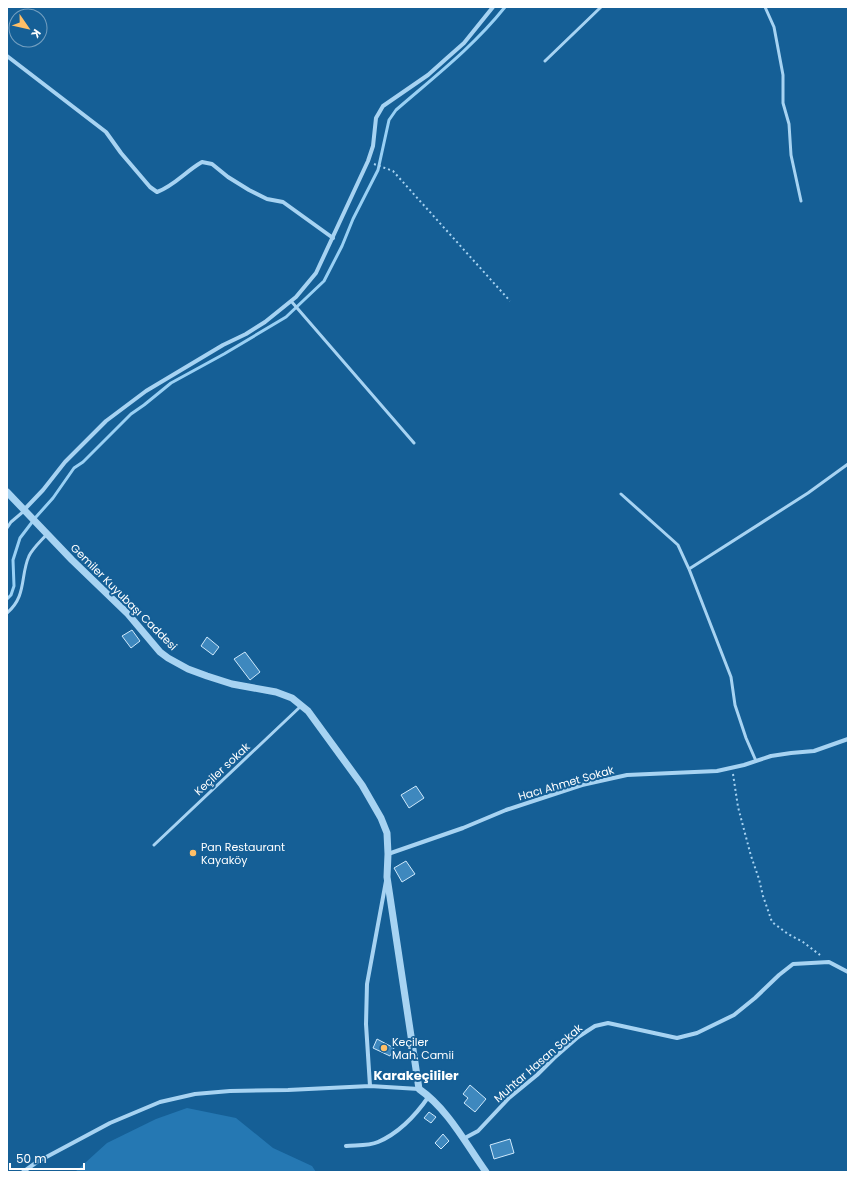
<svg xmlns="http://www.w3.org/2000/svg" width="855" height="1179" viewBox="0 0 855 1179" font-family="Poppins,sans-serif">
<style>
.green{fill:#2578b3}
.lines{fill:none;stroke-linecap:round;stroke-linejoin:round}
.stream{stroke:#99d0f4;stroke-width:3}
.building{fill:#3e88be;stroke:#cee9fc}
.path{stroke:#a7d3f2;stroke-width:2;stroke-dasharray:2 3;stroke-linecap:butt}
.service{stroke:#a7d3f2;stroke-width:3}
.minor{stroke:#a7d3f2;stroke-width:4}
.tertiary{stroke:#a7d3f2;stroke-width:7}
.poi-dot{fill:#ffbf67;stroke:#155f96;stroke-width:1.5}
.labels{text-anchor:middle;stroke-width:4;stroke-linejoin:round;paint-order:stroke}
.street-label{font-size:11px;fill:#fff;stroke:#155f96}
.poi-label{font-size:11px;fill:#fff;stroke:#155f96;text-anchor:start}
.quarter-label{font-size:13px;font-weight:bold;fill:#fff;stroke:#155f96}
</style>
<rect width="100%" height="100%" fill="#155f96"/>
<path class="green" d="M 187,1108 L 236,1118 L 273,1148 L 312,1166 L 316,1172 L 75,1172 L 107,1143 L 156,1119 Z"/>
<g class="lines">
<path class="stream" d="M 7,599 L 11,595 L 14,586 L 13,560 L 20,538 L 36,517 L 53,498 L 74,468 L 83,462 L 131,414 L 144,405 L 171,383 L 224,354 L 286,317 L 324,281 L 342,246 L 353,219 L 378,170 L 389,120 L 396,110 C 434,77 473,47 505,7"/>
</g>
<path class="building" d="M 132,630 L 140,641 L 131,648 L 122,636 Z
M 207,637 L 219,647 L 213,655 L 201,646 Z
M 245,652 L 260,672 L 250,680 L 234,659 Z
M 416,786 L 424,798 L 409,808 L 401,795 Z
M 406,861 L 415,874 L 402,882 L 394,868 Z
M 377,1039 L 394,1048 L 390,1056 L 373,1048 Z
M 470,1085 L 486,1099 L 475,1112 L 464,1103 L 468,1098 L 463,1094 Z
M 429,1112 L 436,1117 L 431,1123 L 424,1118 Z
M 443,1134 L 449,1141 L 441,1149 L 435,1143 Z
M 510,1139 L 514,1153 L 494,1159 L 490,1145 Z"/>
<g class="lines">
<path class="path" d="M 374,164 L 393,171 L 510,301
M 733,774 L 738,807 L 751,856 L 759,879 L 763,896 L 772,922 L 788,934 L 803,942 L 820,955"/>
<path class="service" d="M 765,7 L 774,27 L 783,75 L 783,103 L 789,124 L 791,155 L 801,201
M 545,61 L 601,7
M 291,301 L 414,443
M 621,494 L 678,545 L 689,569 L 731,677 L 735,705 L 746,738 L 756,761
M 7,528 L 11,522 L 24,511
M 689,569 L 808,493 L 848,464
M 7,613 C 27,596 20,576 29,556 C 33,548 41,541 47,534
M 154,845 L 301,706"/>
<path class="minor" d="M 7,56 L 106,132 L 121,153 L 150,187 L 157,192 C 174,186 186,171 202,162 L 212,164 L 228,177 L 249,190 L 267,199 L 283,202 L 333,238
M 24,510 L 43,490 L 65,462 L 106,421 L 146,391 L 223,345 L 246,334 L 265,322 L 296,297 L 316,273 L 368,161 L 373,146 L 376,118 L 383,106 L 428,75 L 447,58 L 464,43 L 493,7
M 388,854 L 463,828 L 506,810 L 582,785 L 627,775 L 717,771 L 744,765 L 771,756 L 791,753 L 814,751 L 848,739
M 370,1086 L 366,1024 L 367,984 L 386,881
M 463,1139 L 478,1131 L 509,1098 L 537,1075 L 554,1058 L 578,1037 L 595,1026 L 608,1023 L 677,1038 L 697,1033 L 734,1015 L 755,998 L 779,975 L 793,964 L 829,962 L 848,972
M 346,1146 C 356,1145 369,1146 378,1142 C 399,1133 416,1115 429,1096
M 23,1172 L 37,1162 L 110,1123 L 160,1102 L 195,1094 L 230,1091 L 288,1090 L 370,1086 L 419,1089"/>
<path class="tertiary" d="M 7,492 L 72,560 L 128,614 L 160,652 L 168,658 L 188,669 L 207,676 L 232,684 L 276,692 L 292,698 L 308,711 L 362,785 L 381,818 L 387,833 L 388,854 L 387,877 L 419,1089 C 448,1109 466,1144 486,1172"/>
</g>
<g class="poi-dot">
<circle cx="193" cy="853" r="4"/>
<circle cx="384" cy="1048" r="4"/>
</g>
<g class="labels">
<g class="street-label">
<text transform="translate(124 597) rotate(45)" y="4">Gemiler Kuyubaşı Caddesi</text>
<text transform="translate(222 769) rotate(-43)" y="4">Keçiler sokak</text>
<text transform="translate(566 783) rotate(-16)" y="4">Hacı Ahmet Sokak</text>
<text transform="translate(538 1063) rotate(-41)" y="4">Muhtar Hasan Sokak</text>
</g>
<g class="poi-label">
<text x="201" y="851">Pan Restaurant<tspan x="201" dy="13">Kayaköy</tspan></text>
<text x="392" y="1046">Keçiler<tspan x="392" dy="13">Mah. Camii</tspan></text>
</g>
<g class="quarter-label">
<text x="416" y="1080">Karakeçililer</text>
</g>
</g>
<rect width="855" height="1179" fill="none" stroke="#ffffff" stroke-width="16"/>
<g transform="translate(28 28) rotate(124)"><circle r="19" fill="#155f96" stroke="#739fc0"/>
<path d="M0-3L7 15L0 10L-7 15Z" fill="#ffbf67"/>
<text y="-6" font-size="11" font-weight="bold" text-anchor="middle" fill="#ffffff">K</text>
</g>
<path d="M10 1163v6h74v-6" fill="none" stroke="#ffffff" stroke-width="2"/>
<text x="16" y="1163" font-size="12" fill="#ffffff" stroke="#155f96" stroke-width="3" paint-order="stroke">50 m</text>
</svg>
